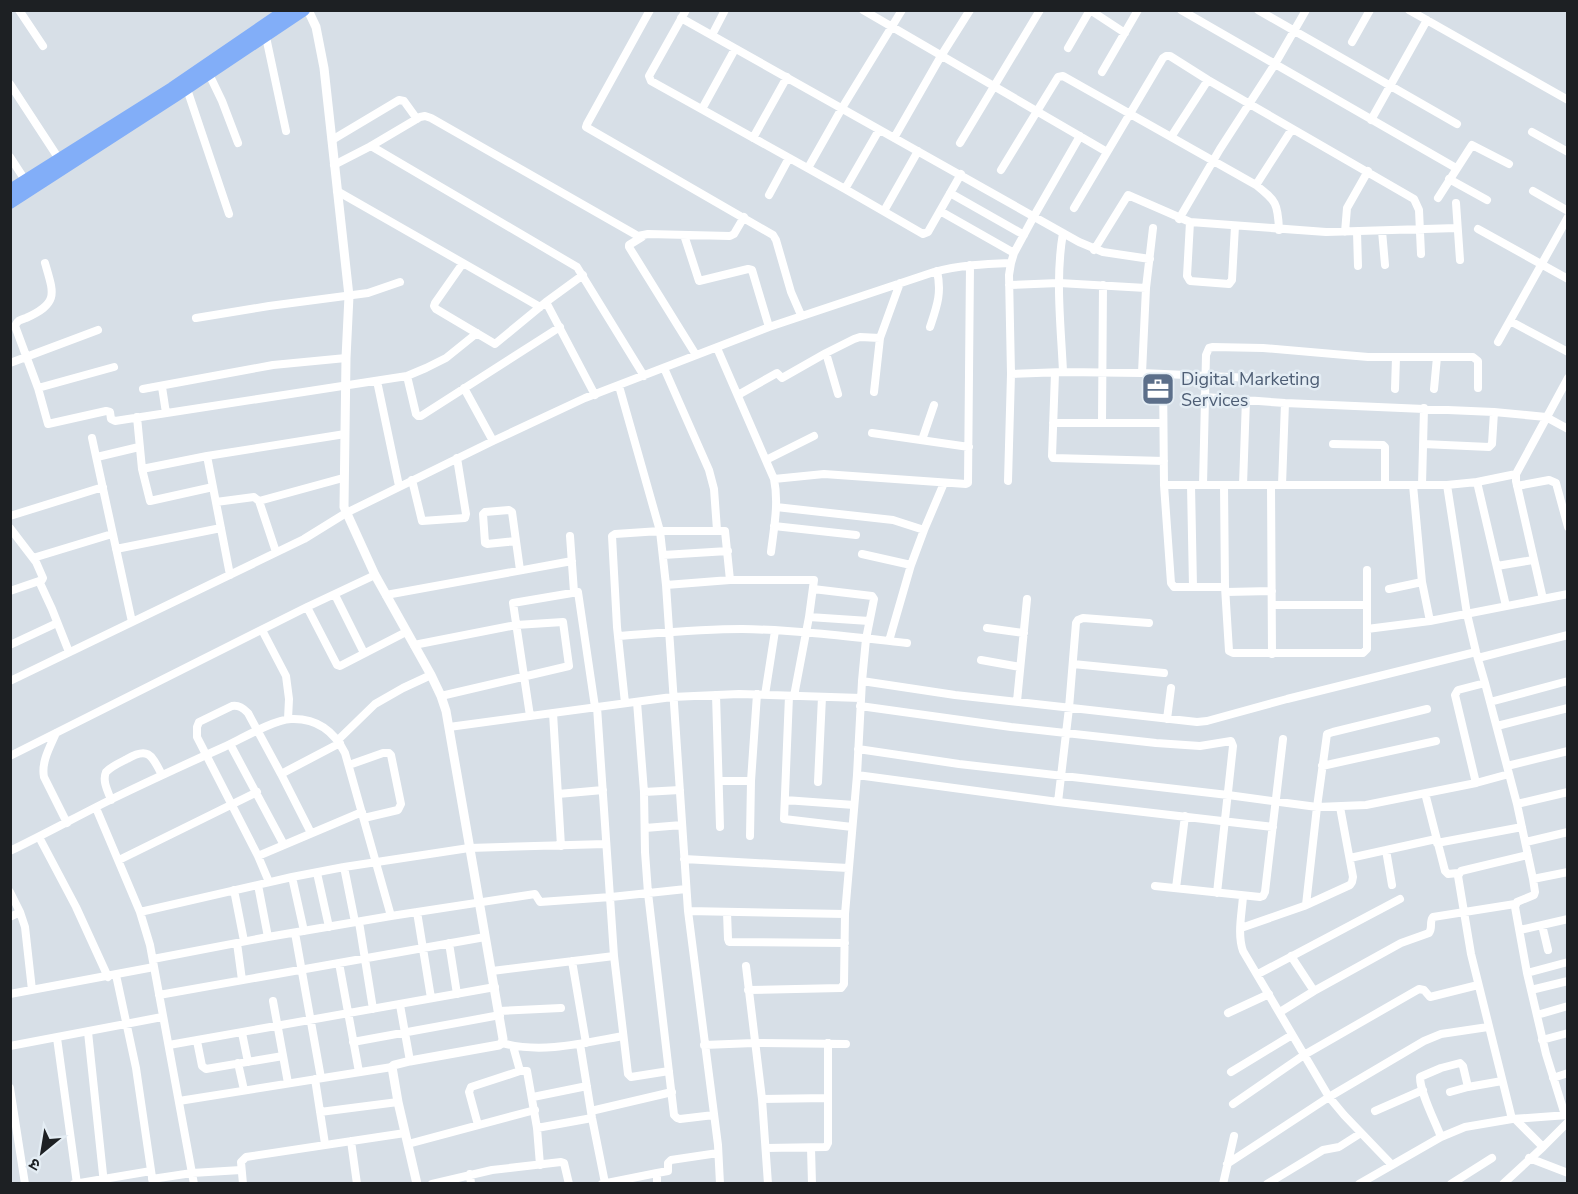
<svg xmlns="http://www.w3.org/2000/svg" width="1578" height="1194" viewBox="0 0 1578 1194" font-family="'Nunito Sans','Noto Sans Devanagari',sans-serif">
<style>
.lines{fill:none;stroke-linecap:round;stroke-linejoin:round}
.minor{stroke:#fff;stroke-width:8}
.tertiary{stroke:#fff;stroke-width:9}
.trunk{stroke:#82aef8;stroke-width:12}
.labels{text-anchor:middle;stroke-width:5;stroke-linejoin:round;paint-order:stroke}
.service-label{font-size:18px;fill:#4e5e75;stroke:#e4edf4;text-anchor:start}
</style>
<rect width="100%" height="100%" fill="#d7dfe7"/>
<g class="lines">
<path class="minor" d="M 19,10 L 43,46
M 650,10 L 587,124 L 586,127 L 773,235 L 776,240 L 791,292 L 801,315
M 686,10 L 649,76 L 651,81 L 845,189 L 923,234 L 928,232 L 961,174
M 863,10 L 1107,152
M 1090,10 L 1125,33
M 1181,10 L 1456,168
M 1258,10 L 1457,124
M 1409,10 L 1568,100
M 681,18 L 1079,242 L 1103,252 L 1150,259
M 712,35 L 725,10
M 266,37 L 286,131
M 1352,42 L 1370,10
M 1068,48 L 1090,10
M 1102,72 L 1138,10
M 209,74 L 222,101 L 238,143
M 10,84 L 59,159
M 187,89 L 229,214
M 702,109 L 735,49
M 1371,120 L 1427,20
M 1532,132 L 1568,152
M 1171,137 L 1208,80
M 753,138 L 787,77
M 894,138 L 941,56 L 970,10
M 332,140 L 399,100 L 404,101 L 417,119
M 960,143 L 1040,10
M 371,146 L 577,267 L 644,376
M 10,157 L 25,180
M 334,165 L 371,146 L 420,117 L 425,116 L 431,118 L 638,236 L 648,234 L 730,236 L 734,234 L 744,217
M 808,168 L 842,108 L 902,10
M 1001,170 L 1058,77 L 1063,76 L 1256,185 C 1276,201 1278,203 1279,230
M 1449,179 L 1487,200
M 1256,185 L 1292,129
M 845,189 L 879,130
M 337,191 L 540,307
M 1533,191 L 1568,211
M 950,193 L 1024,235
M 769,195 L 789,158
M 1438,198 L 1472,145 L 1509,164
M 1456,203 L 1460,260
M 1074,208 L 1163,58 L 1166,56 L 1170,56 L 1208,80 L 1414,199 L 1419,210 L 1421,254
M 884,211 L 918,151
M 940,211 L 1014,253
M 1179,219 L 1220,149 L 1275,64 L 1306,10
M 1190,222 L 1187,276 L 1190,281 L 1229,284 L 1232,280 L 1235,226
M 1478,229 L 1568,279
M 1382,231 L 1385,265
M 1345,232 L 1347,208 L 1368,171
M 1357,232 L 1358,266
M 684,235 L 699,281 L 748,269 L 752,270 L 769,327
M 642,237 L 629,245 L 629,247 L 696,355
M 1094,250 L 1128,195 L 1190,222 L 1326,232 L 1457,228
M 45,263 C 54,294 59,303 26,318 C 20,320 18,320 15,326 L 38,388 L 48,424 L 106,411 L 110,412 L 111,419 L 115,421 L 407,376 L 426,368 L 446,358 L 477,333
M 463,263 L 435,303 L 434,306 L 436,309 L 495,344 L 546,302 L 583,275
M 1009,285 L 1059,283 L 1146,288
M 546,302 L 595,395
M 196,318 L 269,306 L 368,293 L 400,282
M 1510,321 L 1568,352
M 930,327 C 937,306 942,293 937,271
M 1498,342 L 1568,217
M 717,348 L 774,479 C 779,503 774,527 771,552
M 826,353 L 838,394
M 10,363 L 98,330
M 664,368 L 709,470 L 714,489 L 717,530
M 1063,372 C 1061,326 1055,279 1063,233
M 1055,373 L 1052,456 L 1053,458 L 1164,461
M 1142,373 L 1146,288 L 1153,228
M 1011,374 L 1063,372 L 1142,373 L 1252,378
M 1163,374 L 1164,485 L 1171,583 L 1174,587 L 1225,587
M 407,376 L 416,414 L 418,416 L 421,416 L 560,327
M 377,381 L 399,486
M 619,386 L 660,531 L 666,585 L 688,911 L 718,1145 L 720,1184
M 162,387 L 166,413
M 38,388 L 114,367
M 464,388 L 493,441
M 143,389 L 273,365 L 346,358
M 1395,389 L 1396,357
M 1434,389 L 1437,357
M 874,392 L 880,338 L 900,283
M 738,395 L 777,373 L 782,378 L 826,353 L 854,339 L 860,337 L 880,338
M 1204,397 L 1285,403 L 1494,412 L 1546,417 L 1568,429
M 137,417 L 142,469 L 207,456 L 345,434
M 1102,422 L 1103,285
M 1053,423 L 1163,423
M 872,433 L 969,447
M 92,438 L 132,622
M 922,440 L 934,405
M 1333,444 L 1383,445 L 1385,447 L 1385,485
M 1423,444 L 1489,447 L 1492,444 L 1494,412
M 207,456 L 230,575
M 97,457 L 139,447
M 766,460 L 814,436
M 142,469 L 150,501 L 213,487
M 774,479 L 824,474 L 966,484 L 968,483 L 970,265
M 412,480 L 422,521 L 465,518 L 466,514 L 457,458
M 1008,481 L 1011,374 L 1009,275 L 1011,263
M 1477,482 L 1506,606
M 1164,485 L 1224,485
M 1191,485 L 1193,587
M 1203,485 L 1206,355 L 1209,348 L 1213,347 L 1263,348 L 1368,357 L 1473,357 L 1478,361 L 1478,388
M 1243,485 L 1246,399
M 1271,485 L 1272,654
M 1282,485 L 1285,403
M 1413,485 L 1422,582 L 1430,621
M 1422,485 L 1424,408
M 1447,485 L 1467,614 L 1476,652 L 1485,683 L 1517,804 L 1533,879 L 1535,892 L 1534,895 L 1517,902 L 1515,907 L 1527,973 L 1546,1054 L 1565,1115
M 1517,486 L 1549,480 L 1556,483 L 1568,527
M 216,502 L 254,497 L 259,501
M 776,507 L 893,520 L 924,530
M 10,516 L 103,487
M 774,526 L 856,535
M 10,528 L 36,562 L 43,578 L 42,580 L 10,591
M 570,536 L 574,592
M 516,541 L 487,544 L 485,543 L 483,514 L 485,512 L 509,510 L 512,512 L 520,570
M 116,549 L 221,528
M 276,552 L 259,501 L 343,478
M 862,554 L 911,565
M 663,555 L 728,551
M 33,558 L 112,534
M 1497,566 L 1533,560
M 1367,570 L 1367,649 L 1363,653 L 1233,653 L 1229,651 L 1225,587 L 1224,485 L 1447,485 L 1477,482 L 1516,474
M 39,581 L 52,609 L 69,652
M 666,585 L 730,580 L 814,580 L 809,617 L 794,696
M 1389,589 L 1422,582
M 1226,592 L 1272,591
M 335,595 L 364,653
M 386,595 L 572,561
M 1543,599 L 1516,481 L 1516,474 L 1568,378
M 1272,605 L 1366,605
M 307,607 L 337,665 L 340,666 L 406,632
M 809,617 L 869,621
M 987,628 L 1024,633
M 1367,629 L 1430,621 L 1568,594
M 262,630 L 286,676 L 289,699 L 288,719
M 618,636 C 659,633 701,629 742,629 C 797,630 853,637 907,643
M 889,641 L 911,565 L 924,530 L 944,483
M 10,645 L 57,623
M 414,645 L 516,625 L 563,622 L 569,666 L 441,696
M 1478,658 L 1568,635
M 981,660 L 1020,667
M 1073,664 L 1164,673
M 10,681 L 304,539 L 346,513 L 493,441 L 585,398 L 769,327 L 934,272 C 959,265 985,264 1011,263 L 1014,253 L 1034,216 L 1080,136
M 862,681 L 955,695 L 1197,722 L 1207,721 L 1287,699 L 1476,652
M 716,695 L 720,827
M 765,695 L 775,631
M 789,696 L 784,819 L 852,827
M 1017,701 L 1027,599
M 637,702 L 644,792 L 645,852 L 648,893 L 674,1115 L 677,1118 L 680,1119 L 714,1115
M 1490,702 L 1568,681
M 625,703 L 617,627 L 612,536 L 615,534 L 660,531 L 725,531 L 730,580
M 860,706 L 1011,727 L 1156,743 L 1200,746 L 1231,741 L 1233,746 L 1217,893
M 597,707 L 614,956 L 628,1074 L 631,1077 L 669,1071
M 553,713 L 561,846
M 530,716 L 513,603 L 578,592 L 595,707
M 1167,719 L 1171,688
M 1497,726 L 1568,708
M 449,727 L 672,697 L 739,694 L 861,698
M 56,733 C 50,747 41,762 44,777 L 67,823
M 338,740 L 375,704 L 403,688 L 431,675
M 230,744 L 284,845
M 858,749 L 959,764 L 1228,795 L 1317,807 L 1366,805 L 1476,783 L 1509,774
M 10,756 L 307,607 L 375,575
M 349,765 L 383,753 L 389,753 L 391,755 L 401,804 L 398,810 L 364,818
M 1322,766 L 1436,741
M 1507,766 L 1568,751
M 281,774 L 340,743
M 857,775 L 1058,802 L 1273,827
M 720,781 L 751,781
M 818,782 L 822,697
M 1476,783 L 1455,695 L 1458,690 L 1485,683
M 644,792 L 680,790
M 1425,793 L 1445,871 L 1448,874 L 1458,873
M 558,794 L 603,790
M 111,800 C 108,791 102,781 106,772 C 112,766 119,763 127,759 C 149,746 152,756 162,775
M 785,800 L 854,805
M 1058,802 L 1069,708 L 1076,623 L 1078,620 L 1083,618 L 1149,623
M 1517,804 L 1568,792
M 96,808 L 140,912 L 150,945 L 194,1184
M 645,828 L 682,825
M 750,836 L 751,781 L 757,694
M 39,837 L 76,907 L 108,977
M 1526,842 L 1568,832
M 1437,843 L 1522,827
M 1386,850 L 1392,885
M 10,851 C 45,834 78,816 112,799 C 149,781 186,764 224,747 C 241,739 273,720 291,719 C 316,718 334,731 345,753 L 391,916 L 535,894 L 540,902 L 611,897 L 686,889
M 258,856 L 362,812
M 1350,858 L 1436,839
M 684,859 L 848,868
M 119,860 L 257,792
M 344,867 L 355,922
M 317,873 L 329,927
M 292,877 L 304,931
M 1533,879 L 1568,872
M 269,882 L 258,856 L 197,737 L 197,727 L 199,722 L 232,706 C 239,705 243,708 248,713 L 281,774 L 311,833
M 258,885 L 268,937
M 1155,886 L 1260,897 L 1263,896 L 1265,892 L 1283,739
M 1176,888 L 1185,816
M 234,890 L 244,941
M 10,892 L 20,912 L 25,927 L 32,990
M 1243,896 C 1242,913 1237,934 1243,951 L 1329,1097 L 1344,1115 L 1391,1164
M 1306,905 L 1317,807 L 1327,734 L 1333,732 L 1427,709
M 688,911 L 845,914
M 140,912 L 292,877 L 344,867 L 469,848 L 606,844
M 417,912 L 431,998
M 727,912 L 728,939 L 729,942 L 845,943
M 10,917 L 20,912
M 359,922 L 373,1009
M 1542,925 L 1548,950
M 1241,928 L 1304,906 L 1350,885 L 1352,882 L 1353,877 L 1340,807
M 1520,930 L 1568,919
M 295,933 L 321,1078
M 237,943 L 242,980
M 449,943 L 457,994
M 1291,956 L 1314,991
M 153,959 L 268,937 L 391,916
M 572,961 L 586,1043
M 339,963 L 359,1072
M 746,966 L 762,1099 L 768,1184
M 492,971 L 614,956
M 1527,973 L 1568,962
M 1258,974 L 1400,899
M 116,975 L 136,1068 L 153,1184
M 748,990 L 841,988 L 844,984 L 845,914 L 857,775 L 862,681 L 866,639 L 874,599 L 872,596 L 813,589
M 1531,990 L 1568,981
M 10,994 L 154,967
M 159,995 L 485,937
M 273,1001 L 288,1083
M 400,1005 L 410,1061
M 499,1011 L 561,1008
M 1280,1012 L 1314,991 L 1401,943 L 1429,933 C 1433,928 1429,922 1433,917 L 1515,904
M 1228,1013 L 1269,994
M 1537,1015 L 1568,1006
M 88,1032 L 104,1184
M 242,1033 L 248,1062
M 57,1038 L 77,1184
M 1542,1040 L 1568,1033
M 197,1041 L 202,1066 L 206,1069 L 283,1056
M 353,1042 L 500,1015
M 502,1043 C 541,1054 584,1043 623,1036
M 580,1044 L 592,1118 L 605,1183
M 169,1045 L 495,987
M 704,1045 L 754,1043 L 846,1044
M 10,1046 L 162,1017
M 513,1046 L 520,1071
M 238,1063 L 244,1090
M 1231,1072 L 1292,1035
M 1553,1078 L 1568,1073
M 315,1079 L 325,1144
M 10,1088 L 25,1184
M 1450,1092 L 1468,1087 L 1502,1081
M 533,1097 L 587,1086
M 762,1099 L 828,1098
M 179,1101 L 392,1067
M 1233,1104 L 1304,1055 L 1419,989 L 1424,990 L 1430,997 L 1478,985
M 591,1111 L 672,1092
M 1375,1111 L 1423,1090
M 320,1112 L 398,1102
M 1512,1119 L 1471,954 L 1458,876 L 1461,871 L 1528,855
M 1516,1120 L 1543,1147
M 478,1125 L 469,1092 L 471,1087 L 520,1071 L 527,1071 L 537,1128 L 540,1165
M 537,1128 L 592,1118
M 1441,1137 C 1435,1121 1420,1093 1420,1077 L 1441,1068 L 1460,1063 L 1463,1066 L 1468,1087
M 351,1141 L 357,1184
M 408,1144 L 535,1110
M 766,1148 L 826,1147 L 828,1143 L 828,1043
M 811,1148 L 812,1184
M 1529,1158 L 1568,1173
M 1227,1164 L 1329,1097 L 1424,1041 L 1441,1034 L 1488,1027
M 657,1173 L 668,1171 L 668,1163 L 671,1160 L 718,1153
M 470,1174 L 471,1184
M 152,1179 L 192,1173 L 241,1170
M 74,1184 L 151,1171
M 243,1184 L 241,1162 L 246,1157 L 405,1133
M 432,1184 L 492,1170 L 561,1162 L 564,1163 L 569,1184
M 602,1184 L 657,1173 L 657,1184
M 1223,1184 L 1234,1136
M 1267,1184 L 1323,1150 L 1339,1147 L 1361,1133
M 1359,1184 L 1441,1137 L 1465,1127 L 1512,1119 L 1568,1115
M 1451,1184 L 1492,1158
M 1503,1184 L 1543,1147 L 1568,1122"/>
<path class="tertiary" d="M 308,10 L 316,27 L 324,68 L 349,296 L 346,358 L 344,507 L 375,575 L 431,675 L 441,696 L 446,711 L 503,1039 L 502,1043 L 499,1045 L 410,1061 L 394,1065 L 392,1067 L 398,1102 L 417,1184"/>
<path class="trunk" d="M 10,190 L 172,88 L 286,10
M 10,203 L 177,95 L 304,10"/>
</g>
<defs>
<symbol id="office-square" viewBox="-11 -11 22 22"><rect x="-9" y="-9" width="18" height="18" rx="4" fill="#5c6f8a" stroke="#e4edf4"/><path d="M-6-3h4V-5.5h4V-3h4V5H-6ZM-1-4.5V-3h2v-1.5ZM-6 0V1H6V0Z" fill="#fff"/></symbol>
</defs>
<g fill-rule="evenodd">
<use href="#office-square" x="1139" y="370" width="38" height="38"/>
</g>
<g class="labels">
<g class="service-label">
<text x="1181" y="385">Digital Marketing<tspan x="1181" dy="21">Services</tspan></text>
</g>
</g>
<rect width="1578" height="1194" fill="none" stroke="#1d2023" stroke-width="24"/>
<g transform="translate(42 1152) rotate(210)" stroke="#e4edf4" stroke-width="4.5" paint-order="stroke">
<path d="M0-4.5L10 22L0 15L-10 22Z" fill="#1d2023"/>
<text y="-9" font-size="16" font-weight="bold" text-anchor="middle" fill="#1d2023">उ</text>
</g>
</svg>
